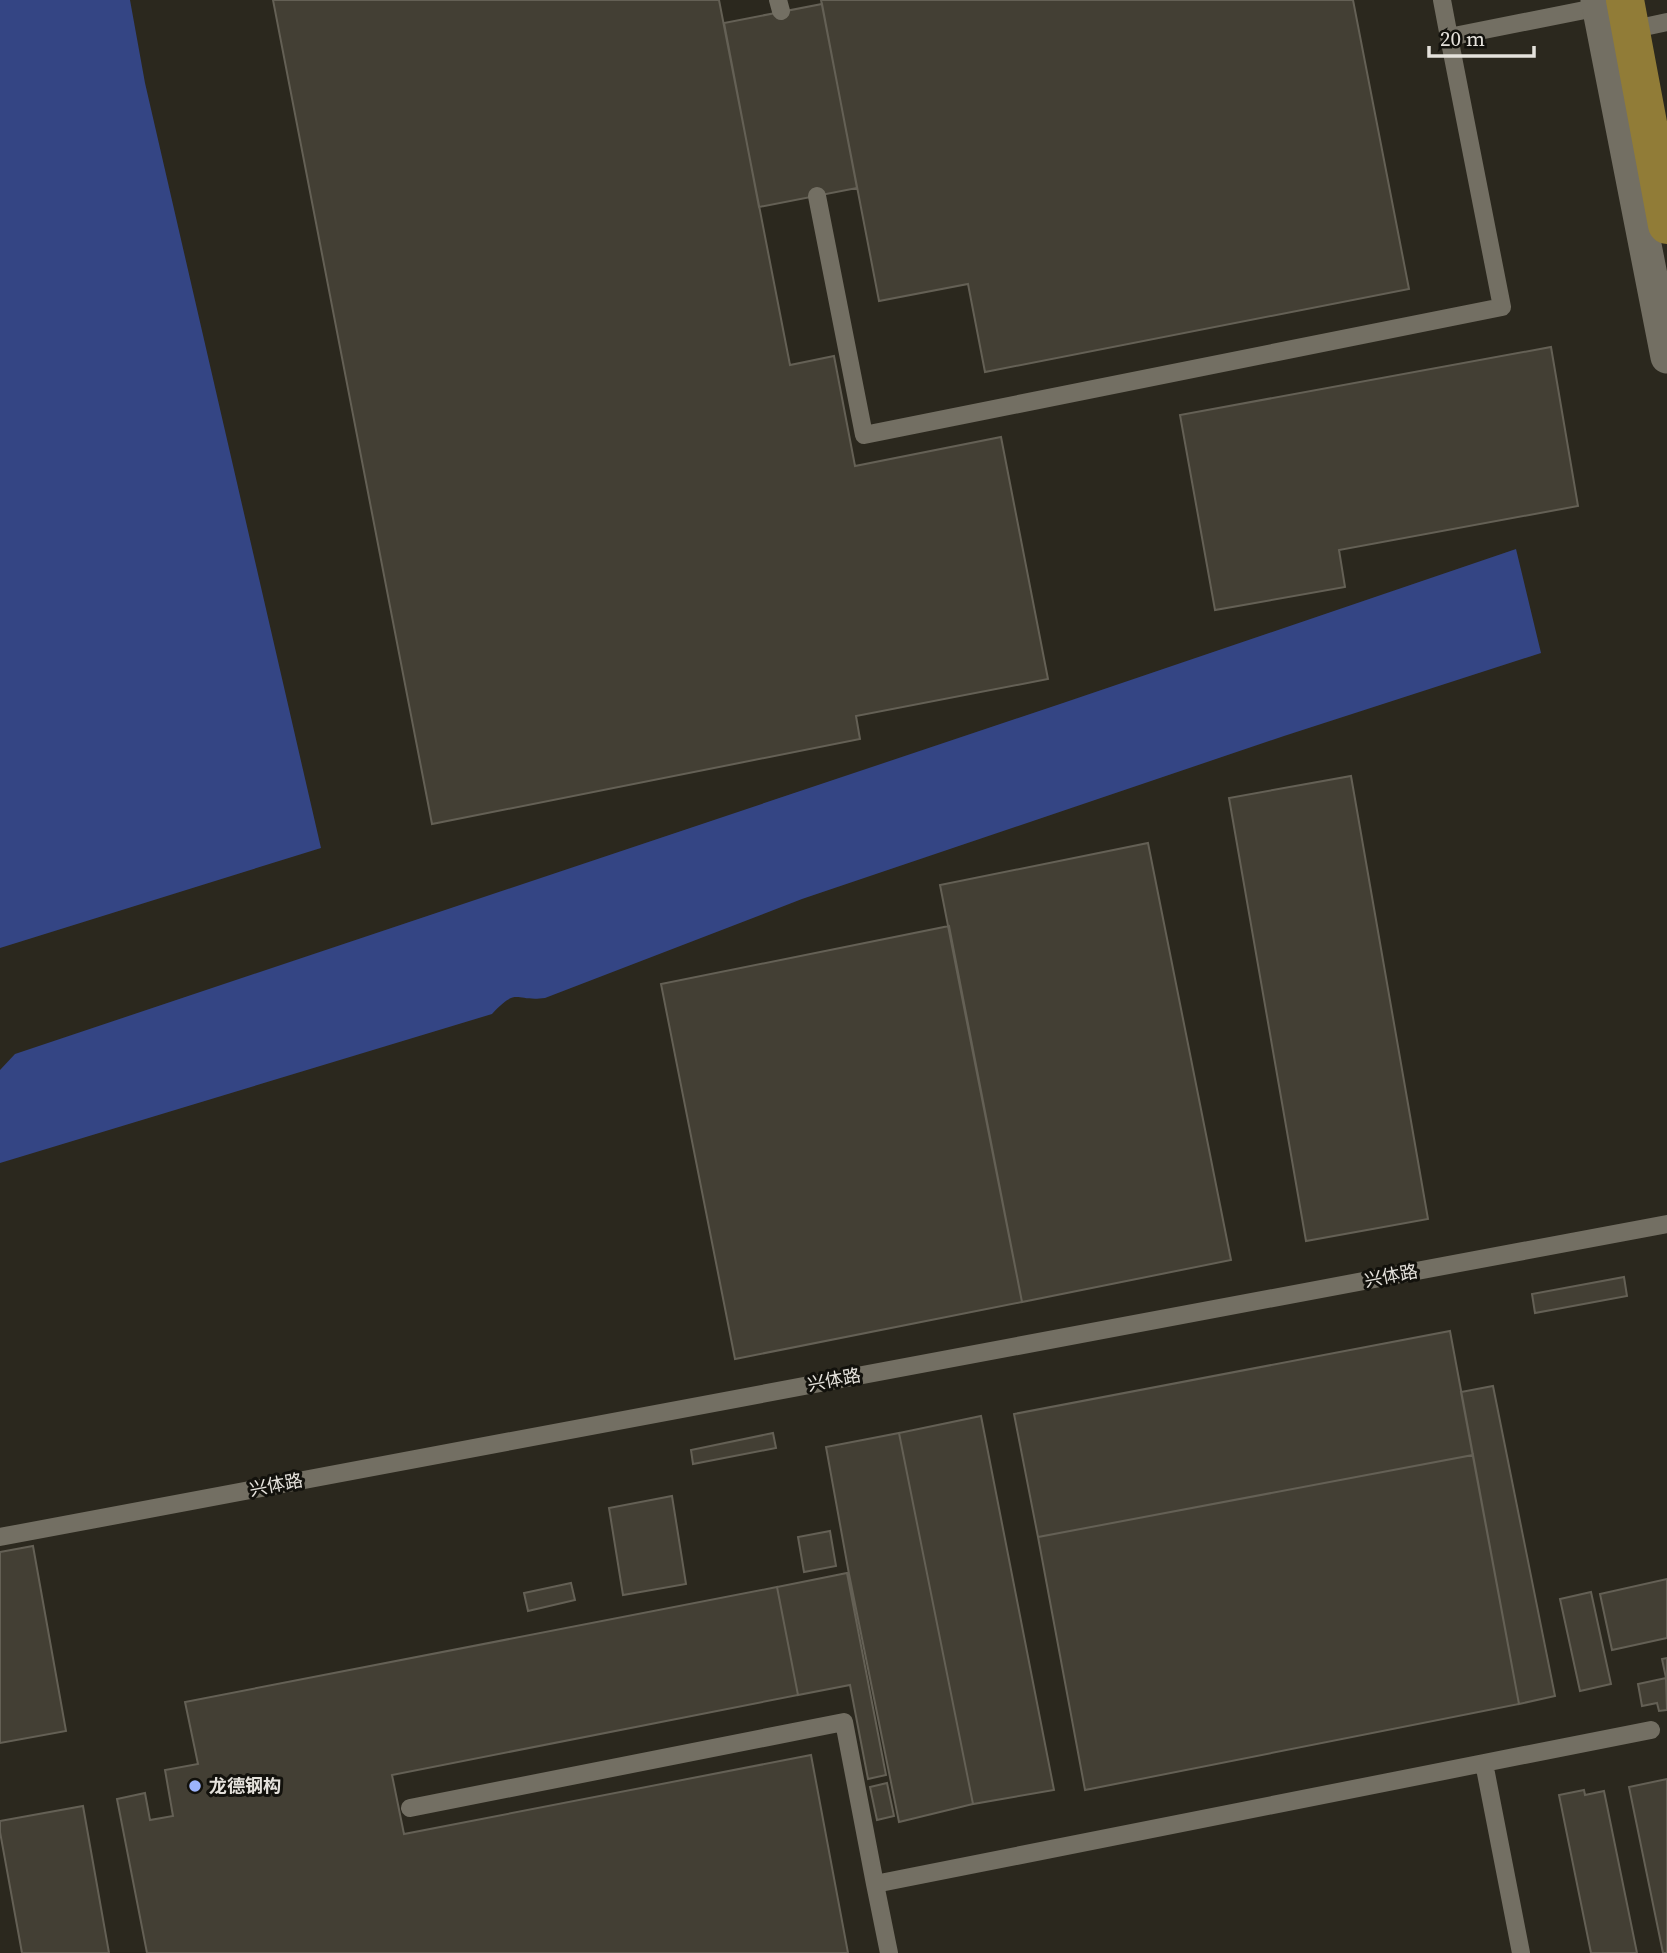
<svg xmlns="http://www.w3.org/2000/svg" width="1667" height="1953" viewBox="0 0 1667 1953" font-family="'Source Serif 4','Noto Sans SC',serif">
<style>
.water{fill:#344584}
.building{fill:#433f34;stroke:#646055;stroke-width:2}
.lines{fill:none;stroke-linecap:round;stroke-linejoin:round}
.service{stroke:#736f63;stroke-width:18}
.minor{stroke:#736f63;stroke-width:33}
.primary{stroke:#917c37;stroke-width:38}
.poi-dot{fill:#9cb4fd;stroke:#12110c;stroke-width:2.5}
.labels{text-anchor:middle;stroke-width:6;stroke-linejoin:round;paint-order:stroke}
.street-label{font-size:18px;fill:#e5e2dc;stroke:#12110c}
.poi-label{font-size:18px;font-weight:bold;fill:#e5e2dc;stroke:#12110c;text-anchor:start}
</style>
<rect width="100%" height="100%" fill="#2b281e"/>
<path class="water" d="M 0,0 L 130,0 L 145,83 L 321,848 L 0,948 Z
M 1516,549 L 1541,653 L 1284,736 L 802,899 L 545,998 C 514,1002 518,986 492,1014 L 0,1163 L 0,1070 L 15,1054 L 1063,703 Z"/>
<path class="building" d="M 273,0 L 719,0 L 790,365 L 834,356 L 855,466 L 1001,437 L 1048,679 L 856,716 L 860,739 L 432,824 Z
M 821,0 L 1353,0 L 1409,289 L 985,372 L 968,284 L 879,301 Z
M 822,4 L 857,188 L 759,207 L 724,23 Z
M 1551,347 L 1578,506 L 1339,550 L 1345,587 L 1215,610 L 1180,415 Z
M 1351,776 L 1428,1219 L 1306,1241 L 1229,798 Z
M 1148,843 L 1231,1260 L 1022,1302 L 940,885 Z
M 949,926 L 1022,1302 L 735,1359 L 661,984 Z
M 1624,1277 L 1627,1296 L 1535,1313 L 1532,1294 Z
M 1450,1331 L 1473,1455 L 1038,1537 L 1014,1414 Z
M 1493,1386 L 1555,1696 L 1519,1704 L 1461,1392 Z
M 981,1416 L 1054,1790 L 973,1804 L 899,1433 Z
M 773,1433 L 776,1448 L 693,1464 L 691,1450 Z
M 899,1433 L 973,1804 L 899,1822 L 849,1574 L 826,1447 Z
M 1473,1455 L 1519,1704 L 1085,1790 L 1038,1537 Z
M 672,1496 L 686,1584 L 623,1595 L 609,1508 Z
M 830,1531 L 836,1566 L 804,1572 L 798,1537 Z
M 33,1546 L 66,1731 L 0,1743 L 0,1552 Z
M 847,1573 L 886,1775 L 868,1779 L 850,1685 L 798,1695 L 777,1587 Z
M 1667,1579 L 1667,1638 L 1612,1650 L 1600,1594 Z
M 571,1583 L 575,1600 L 528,1611 L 524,1593 Z
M 777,1587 L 798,1695 L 392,1775 L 404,1834 L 811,1755 L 848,1953 L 147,1953 L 117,1799 L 145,1793 L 150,1820 L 173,1816 L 165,1770 L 198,1764 L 185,1702 Z
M 1591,1592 L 1611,1684 L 1580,1691 L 1560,1599 Z
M 1667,1658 L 1667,1678 L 1666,1678 L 1662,1659 Z
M 1666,1678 L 1667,1710 L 1659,1711 L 1657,1703 L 1642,1706 L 1638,1684 Z
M 1667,1779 L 1667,1953 L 1663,1953 L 1629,1787 Z
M 887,1783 L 894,1816 L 877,1820 L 870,1787 Z
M 1584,1790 L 1585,1795 L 1604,1791 L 1637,1953 L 1591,1953 L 1559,1795 Z
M 83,1806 L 109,1953 L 22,1953 L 0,1832 L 0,1821 Z"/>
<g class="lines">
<path class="service" d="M 778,0 L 781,11
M 1442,0 L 1449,37 L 1605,6
M 1630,30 L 1667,22
M 817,196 L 864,435 L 1502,307 L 1449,37
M 0,1537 L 1667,1224
M 410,1808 L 844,1722 L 875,1884
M 889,1953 L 875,1884 L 1484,1763
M 1521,1953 L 1484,1763 L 1651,1730"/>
<path class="minor" d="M 1597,0 L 1667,357"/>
<path class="primary" d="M 1625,0 L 1667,225"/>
</g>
<circle class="poi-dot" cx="195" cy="1786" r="7"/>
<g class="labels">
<g class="street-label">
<text transform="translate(1391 1276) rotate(-11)" y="6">兴体路</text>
<text transform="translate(834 1380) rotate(-11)" y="6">兴体路</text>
<text transform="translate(276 1485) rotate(-11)" y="6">兴体路</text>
</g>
<g class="poi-label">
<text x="209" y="1792">龙德钢构</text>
</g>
</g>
<path d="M1429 46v10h105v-10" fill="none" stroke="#e5e2dc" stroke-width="3.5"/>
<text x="1440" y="46" font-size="21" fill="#e5e2dc" stroke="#12110c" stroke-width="5" paint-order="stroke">20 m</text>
</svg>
